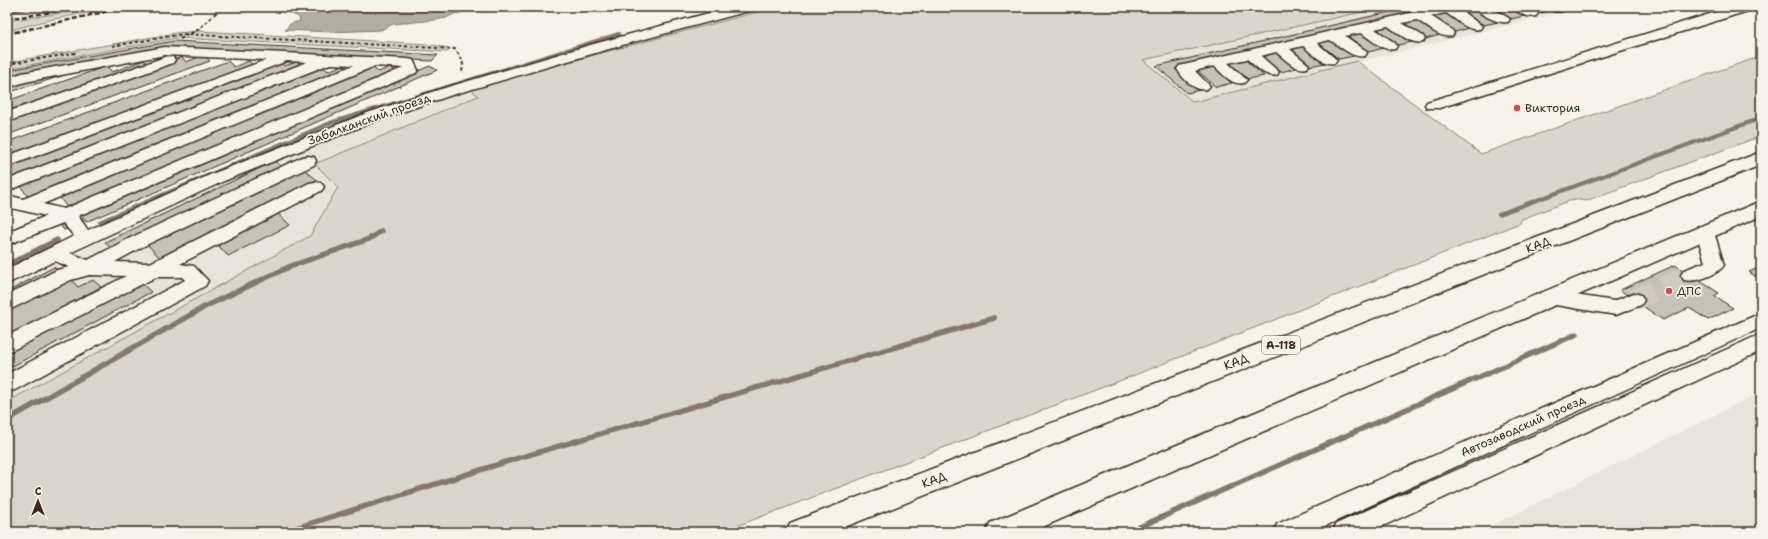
<svg xmlns="http://www.w3.org/2000/svg" width="1768" height="539" viewBox="0 0 1768 539" font-family="'Shantell Sans',sans-serif">
<style>
.built{fill:#e9e4d9}
.green{fill:#dbd6cb;stroke:#8b8074}
.water{fill:#b4aca0;stroke:#84786c}
.lines{fill:none;stroke-linecap:round;stroke-linejoin:round}
.stream-far1{stroke:#84786c;stroke-width:4}
.stream{stroke:#84786c;stroke-width:5.5}
.building{fill:#c8c1b6;stroke:#3b2a1e}
.minor-tunnel{stroke:#d1cbc0;stroke-width:21;stroke-dasharray:21 10;stroke-linecap:butt}
.minor-casing{stroke:#3b2a1e;stroke-width:3}
.highway-casing{stroke:#3b2a1e;stroke-width:3}
.path{stroke:#3b2a1e;stroke-width:2;stroke-dasharray:3.5 2.5;stroke-linecap:butt}
.minor{fill:#f7f3e8;fill-rule:evenodd}
.highway{fill:#f7f3e8;fill-rule:evenodd}
.rail{stroke:#3b2a1e;stroke-width:2.5;stroke-dasharray:5 2.5;stroke-linecap:butt}
.poi-dot{fill:#d1495b;stroke:#f7f3e8;stroke-width:1.5}
.labels{text-anchor:middle;stroke-width:3.5;stroke-linejoin:round;paint-order:stroke}
.shield{fill:#f7f3e8;stroke:#73665b;stroke-width:1}
.shield-label{font-size:11px;font-weight:bold;fill:#3b2a1e}
.poi-label{font-size:12px;fill:#3b2a1e;stroke:#f7f3e8;text-anchor:start}
.street-label{font-size:12px;fill:#3b2a1e;stroke:#f7f3e8}
</style>
<rect width="100%" height="100%" fill="#f7f3e8"/>
<filter id="ink" filterUnits="userSpaceOnUse"><feTurbulence type="fractalNoise" baseFrequency=".025" numOctaves="2"/><feDisplacementMap in="SourceGraphic" scale="8" xChannelSelector="R" yChannelSelector="G"/><feConvolveMatrix kernelMatrix="1 2 1 2 8 2 1 2 1" color-interpolation-filters="sRGB"/></filter>
<g filter="url(#ink)">
<path class="built" d="M 1385,7 L 1585,7 L 1193,102 L 1143,59 Z
M 471,89 L 479,96 L 315,164 L 338,187 L 310,236 L 7,402 L 7,287 L 275,157 L 382,118 Z
M 1761,392 L 1761,532 L 1479,532 Z"/>
<path class="green" d="M 103,7 L 117,7 L 49,20 L 7,31 L 7,21 Z
M 777,7 L 1111,7 C 1135,9 1159,12 1183,7 L 1385,7 L 1143,60 L 1193,102 L 1357,61 L 1481,154 L 1761,56 L 1761,136 L 1585,201 L 1574,199 L 1522,219 L 1520,223 L 1127,378 L 721,532 L 7,532 L 7,402 L 310,236 L 338,187 L 315,164 L 478,96 L 471,89 L 609,51 Z
M 199,31 L 427,44 L 448,48 L 448,52 L 177,38 L 7,69 L 7,64 L 21,60 L 176,33 Z"/>
<path class="water" d="M 288,7 L 549,7 L 463,12 L 454,14 L 446,18 L 435,20 L 393,24 L 381,30 L 331,32 L 285,30 L 290,24 L 300,21 L 299,17 L 287,12 Z"/>
<g class="lines">
<path class="stream-far1" d="M 7,11 L 35,7
M 1499,214 L 1761,118
M 99,222 L 330,123 L 619,34"/>
<path class="stream" d="M 7,265 L 57,240
M 7,420 L 208,305 L 291,266 L 369,239 L 381,231
M 283,532 L 515,459 L 994,318
M 1128,532 L 1577,334"/>
</g>
<path class="building" d="M 1411,7 L 1439,7 L 1175,69 L 1200,90 L 1187,93 L 1156,66 Z
M 1473,7 L 1498,22 L 1484,25 L 1459,10 Z
M 1491,7 L 1510,7 L 1524,16 L 1511,19 Z
M 1529,7 L 1547,7 L 1553,10 L 1540,13 Z
M 1445,13 L 1469,28 L 1455,32 L 1431,16 Z
M 1416,19 L 1440,35 L 1426,39 L 1402,22 Z
M 1389,26 L 1412,42 L 1398,45 L 1374,29 Z
M 1361,32 L 1383,48 L 1369,52 L 1346,35 Z
M 1331,39 L 1354,56 L 1339,59 L 1317,42 Z
M 174,41 L 438,55 L 432,61 L 168,47 L 7,79 L 7,72 L 15,69 Z
M 1303,46 L 1325,63 L 1309,66 L 1288,49 Z
M 1275,51 L 1296,68 L 1281,72 L 1259,54 Z
M 204,55 L 210,61 L 7,135 L 7,120 L 182,57 L 186,62 Z
M 1243,58 L 1264,76 L 1248,79 L 1227,61 Z
M 144,60 L 148,65 L 7,115 L 7,101 L 107,66 L 112,72 Z
M 228,61 L 234,67 L 249,61 L 254,66 L 7,159 L 7,142 Z
M 281,62 L 284,66 L 297,62 L 302,67 L 7,180 L 7,165 Z
M 343,65 L 347,69 L 28,197 L 20,185 L 322,66 L 328,71 Z
M 1212,65 L 1232,83 L 1216,87 L 1196,69 Z
M 430,66 L 437,70 L 86,222 L 80,214 Z
M 372,67 L 378,72 L 391,67 L 397,72 L 68,209 L 58,195 Z
M 68,70 L 68,74 L 7,93 L 7,87 Z
M 275,161 L 283,168 L 112,250 L 105,242 Z
M 301,167 L 317,180 L 160,258 L 145,242 Z
M 276,212 L 290,225 L 228,256 L 215,242 Z
M 78,214 L 84,222 L 64,230 L 58,223 Z
M 1675,265 L 1719,293 L 1714,296 L 1733,308 L 1708,320 L 1689,308 L 1663,320 L 1620,290 Z
M 54,267 L 61,273 L 7,301 L 7,292 Z
M 1761,267 L 1761,280 L 1749,272 Z
M 71,279 L 78,287 L 93,280 L 101,287 L 7,336 L 7,311 Z
M 138,280 L 151,292 L 7,369 L 7,349 Z"/>
<g class="lines">
<path class="minor-tunnel" d="M 1634,300 L 1691,275"/>
<defs>
<path id="minor" d="M 731,7 L 755,7 L 753,10 L 626,44 L 452,95 L 378,120 L 224,181 L 70,253 L 88,260 L 130,238 L 302,157 L 308,156 L 314,157 L 316,161 L 314,165 L 144,246 L 115,262 L 150,263 L 309,183 L 315,182 L 321,183 L 324,187 L 321,191 L 180,264 L 194,266 L 208,281 L 205,286 L 15,390 L 7,392 L 7,374 L 185,280 L 182,277 L 156,277 L 7,353 L 7,336 L 126,276 L 89,275 L 71,280 L 7,311 L 7,295 L 57,270 L 69,267 L 55,261 L 7,284 L 7,269 L 74,236 L 63,223 L 7,245 L 7,232 L 46,216 L 7,207 L 7,195 L 23,199 L 354,65 L 330,64 L 7,191 L 7,180 L 307,62 L 287,61 L 7,167 L 7,156 L 266,60 L 165,55 L 25,82 L 7,88 L 7,78 L 22,73 L 165,47 L 408,59 L 413,60 L 418,70 L 416,73 L 78,216 L 88,230 L 212,174 L 367,113 L 441,89 L 590,45 ZM 375,66 L 403,68 L 64,209 L 43,204 Z
M 1436,7 L 1461,7 L 1459,9 L 1482,26 L 1480,29 C 1468,32 1456,19 1446,13 L 1431,16 L 1452,30 L 1454,33 L 1452,36 C 1440,39 1427,26 1417,20 L 1402,23 L 1423,36 L 1425,39 L 1423,42 C 1411,45 1398,33 1388,26 L 1375,29 L 1395,43 L 1397,46 L 1395,49 C 1383,52 1371,39 1361,33 L 1345,36 L 1365,50 L 1367,53 L 1365,56 C 1353,59 1340,46 1330,40 L 1317,43 L 1337,60 L 1335,63 C 1323,66 1312,53 1303,46 L 1290,49 L 1309,65 L 1307,68 C 1295,71 1285,59 1276,52 L 1261,56 L 1279,72 L 1277,75 C 1265,78 1256,66 1247,59 L 1228,63 L 1247,80 L 1244,83 C 1232,86 1223,74 1214,66 L 1195,71 L 1210,86 L 1207,89 C 1195,92 1183,79 1177,69 L 1179,66 Z
M 1474,7 L 1491,7 L 1510,19 L 1508,22 C 1498,24 1480,15 1474,7 Z
M 1513,7 L 1530,7 L 1538,13 L 1536,16 C 1528,18 1518,14 1513,7 Z
M 1549,7 L 1563,7 L 1564,8 L 1562,11 C 1556,12 1553,12 1549,7 Z
M 1732,7 L 1753,7 L 1751,10 L 1439,108 L 1427,108 L 1425,105 L 1427,102 Z
M 168,56 L 173,57 L 175,60 L 173,63 L 7,122 L 7,112 Z
M 1705,226 L 1711,228 L 1714,232 L 1724,265 C 1718,275 1695,283 1684,280 L 1681,275 L 1684,270 L 1705,262 L 1696,232 L 1699,228 Z
M 1550,291 L 1614,301 L 1634,293 L 1641,295 L 1644,300 L 1641,305 L 1616,315 L 1543,303 L 1540,298 L 1543,293 Z
M 1761,313 L 1761,328 L 1312,532 L 1274,532 L 1277,524 Z
M 1761,334 L 1761,351 L 1370,532 L 1333,532 L 1336,524 Z"/>
<path id="highway" d="M 1761,152 L 1761,165 L 832,532 L 786,532 L 790,523 Z
M 1761,201 L 1761,216 L 1031,532 L 986,532 L 990,523 Z"/>
</defs>
<use href="#minor" class="minor-casing"/>
<use href="#highway" class="highway-casing"/>
<path class="path" d="M 180,39 L 199,29 L 222,7
M 112,46 L 183,34 L 455,49 L 463,61 L 462,74
M 7,64 L 76,53"/>
<use href="#minor" class="minor"/>
<use href="#highway" class="highway"/>
<path class="rail" d="M 7,19 L 84,7
M 7,34 L 126,7"/>
</g>
</g>
<g class="poi-dot">
<circle cx="1517" cy="108" r="4"/>
<circle cx="1669" cy="291" r="4"/>
</g>
<g class="labels">
<rect class="shield" x="1262" y="336" width="38" height="18" rx="3"/>
<g class="shield-label">
<text x="1281" y="349">А-118</text>
</g>
<g class="poi-label">
<text x="1525" y="112">Виктория</text>
<text x="1677" y="295">ДПС</text>
</g>
<g class="street-label">
<text transform="translate(369 119) rotate(-20)" y="4">Забалканский проезд</text>
<text transform="translate(1538 245) rotate(-21)" y="4">КАД</text>
<text transform="translate(1236 362) rotate(-21)" y="4">КАД</text>
<text transform="translate(1523 426) rotate(-24)" y="4">Автозаводский проезд</text>
<text transform="translate(934 480) rotate(-21)" y="4">КАД</text>
</g>
</g>
<rect width="1768" height="539" fill="none" stroke="#f7f3e8" stroke-width="24"/>
<rect x="12" y="12" width="1744" height="515" fill="none" stroke="#3b2a1e" stroke-width="1.5" filter="url(#ink)"/>
<g transform="translate(38 501)" stroke="#f7f3e8" stroke-width="3" paint-order="stroke">
<path d="M0-3L7 15L0 10L-7 15Z" fill="#3b2a1e"/>
<text y="-6" font-size="11" font-weight="bold" text-anchor="middle" fill="#3b2a1e">С</text>
</g>
</svg>
